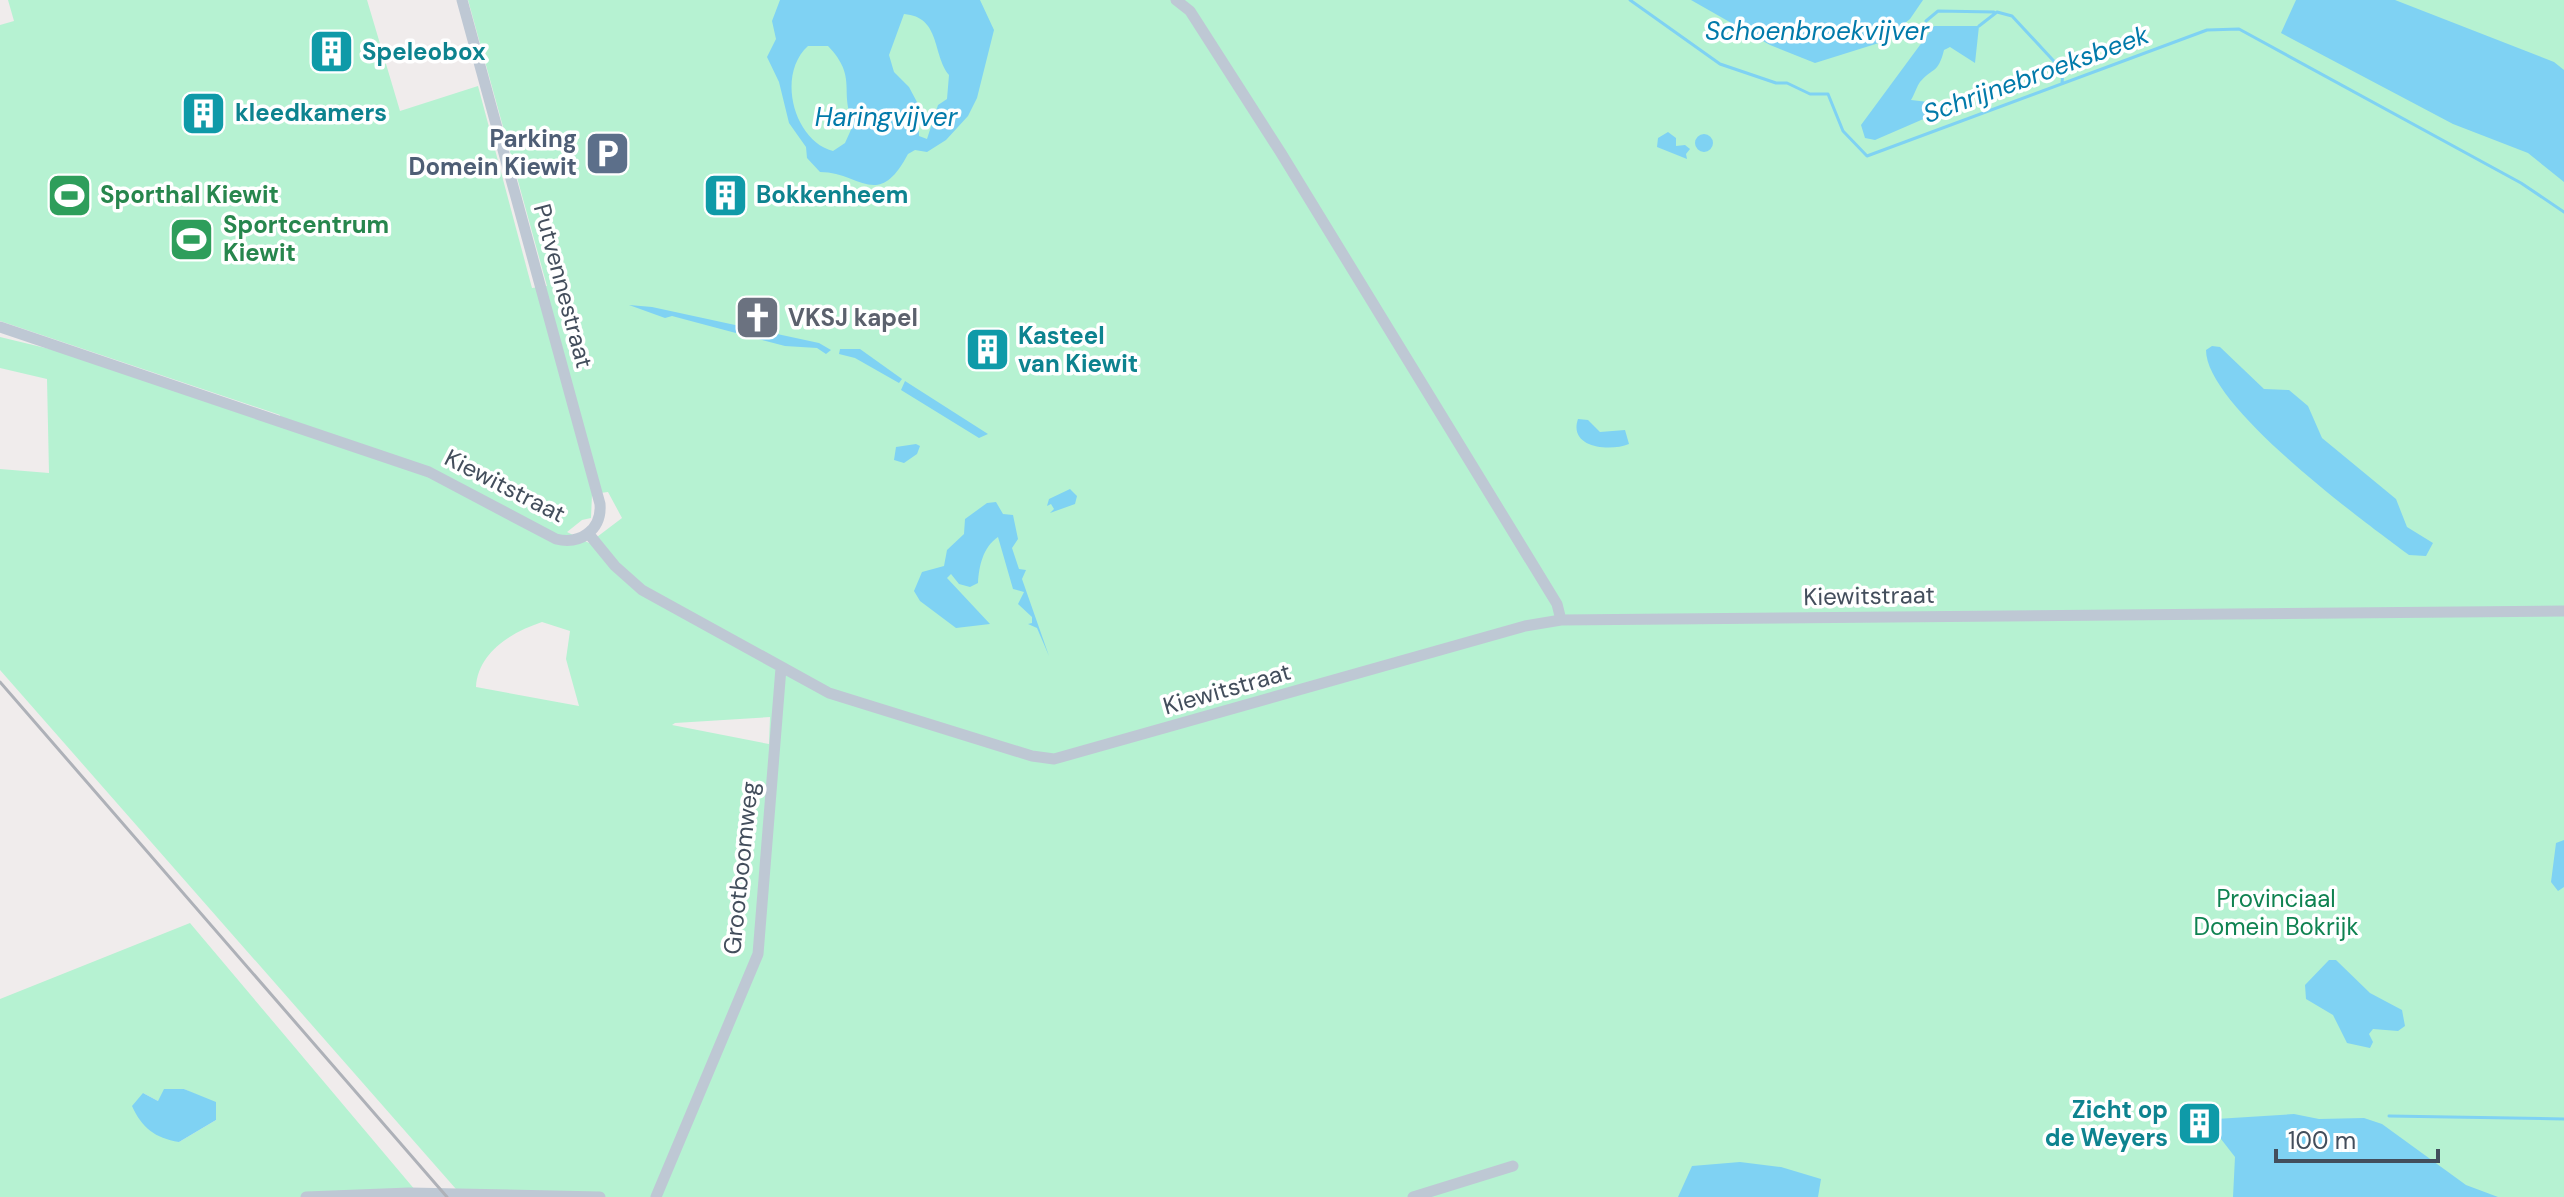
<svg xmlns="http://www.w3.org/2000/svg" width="2564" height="1197" viewBox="0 0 2564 1197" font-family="'DM Sans',sans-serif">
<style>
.green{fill:#b6f2d2;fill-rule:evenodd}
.water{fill:#7fd2f3;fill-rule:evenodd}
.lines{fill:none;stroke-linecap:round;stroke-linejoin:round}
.stream{stroke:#7fd2f3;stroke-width:3}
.street{stroke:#bec8d4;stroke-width:11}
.rail{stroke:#aeb1b8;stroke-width:3}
.labels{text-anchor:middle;stroke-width:7;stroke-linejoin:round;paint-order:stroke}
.culture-label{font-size:24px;font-weight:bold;fill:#0d838f;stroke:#fff;text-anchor:start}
.service-label{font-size:24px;font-weight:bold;fill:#4e5e75;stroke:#fff;text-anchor:end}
.leisure-label{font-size:24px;font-weight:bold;fill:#27864d;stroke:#fff;text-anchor:start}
.street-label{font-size:24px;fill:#434e5c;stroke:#fff}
.worship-label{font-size:24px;font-weight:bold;fill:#5b616d;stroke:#fff;text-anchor:start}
.park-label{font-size:24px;fill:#0f8251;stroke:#fff}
.water-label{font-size:26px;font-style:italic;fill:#017aaa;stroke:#fff}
</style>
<rect width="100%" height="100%" fill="#f0ecec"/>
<path class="green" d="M 8,0 L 367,0 L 400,111 L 478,86 L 532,288 L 547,286 L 468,0 L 2564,0 L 2564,1197 L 463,1197 L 0,670 L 0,469 L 49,473 L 47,379 L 0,368 L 0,337 L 58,351 L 279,423 L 280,415 L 0,321 L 0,25 L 14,21 ZM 608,492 L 622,518 L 589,543 L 567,532 L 582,520 L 591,518 L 592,494 ZM 542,622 L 570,631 L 566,659 L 579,706 L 476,687 C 478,652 512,632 542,622 ZM 770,717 L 769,744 L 672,725 L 675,723 Z
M 190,923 L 421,1197 L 0,1197 L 0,999 ZM 184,1089 L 198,1096 L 216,1120 L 179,1142 L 143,1093 L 158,1101 Z"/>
<path class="water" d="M 780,0 L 980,0 L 994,30 L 977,98 L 968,116 L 946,140 L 927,152 L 915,150 L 908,154 C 878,211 860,172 820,172 L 807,158 L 806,147 L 789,123 L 779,82 L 767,57 L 776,39 L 772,21 ZM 904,14 C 941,17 932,54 949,75 L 947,99 L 938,105 L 927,139 L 919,136 L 918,104 L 909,87 L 894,72 L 889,55 ZM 808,46 L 828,46 C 859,78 838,93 854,123 L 845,143 L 833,151 C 794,141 776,75 808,46 Z
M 1691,0 L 1923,0 L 1910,19 L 1882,42 L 1815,63 L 1770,45 Z
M 2296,0 L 2395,0 L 2554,62 L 2564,70 L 2564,182 L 2528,153 L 2453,124 L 2281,33 Z
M 1934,26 L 1979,26 L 1975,63 L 1950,47 L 1944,50 C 1938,74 1933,67 1920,82 C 1917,86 1914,95 1911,100 L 1937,103 L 1935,114 L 1875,140 L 1865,138 L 1861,125 Z
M 1668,132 L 1676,138 L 1676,146 L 1685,145 L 1690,149 L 1686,154 L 1687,159 L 1657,147 L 1658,138 Z
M1695 143a9 9 0 1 1 18 0a9 9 0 1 1-18 0Z
M 629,305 L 652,307 L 819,343 L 831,350 L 826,354 L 817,348 L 785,346 L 672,316 L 665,318 Z
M 2212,346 L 2220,347 L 2264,389 L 2289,390 L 2308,406 L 2322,438 L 2396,499 L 2407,527 L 2433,543 L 2426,556 L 2409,555 C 2363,521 2206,406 2206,350 Z
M 840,349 L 860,349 L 902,379 L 899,383 L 855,358 L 839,354 Z
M 905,381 L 988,434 L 979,438 L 901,390 Z
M 1578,419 L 1588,420 L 1600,432 L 1625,430 L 1629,444 C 1610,452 1568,448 1578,419 Z
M 916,444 L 920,446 L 917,454 L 904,463 L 894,460 L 896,447 Z
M 1070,489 L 1077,496 L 1075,504 L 1050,513 L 1054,509 L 1051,504 L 1047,506 L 1049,499 Z
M 996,502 L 1003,514 L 1013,515 L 1018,539 L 1012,548 L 1019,569 L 1026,570 L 1022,579 L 1049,656 L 1037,628 L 1028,624 L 1032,623 L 1032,617 L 1018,604 L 1024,592 L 1013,589 L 998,537 C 983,547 979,566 978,583 L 970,587 L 959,584 L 951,574 L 947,578 L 990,624 L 956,628 L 920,601 L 914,591 L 922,572 L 944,566 L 947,550 L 964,534 L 965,519 L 987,503 Z
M 2564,840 L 2564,887 L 2558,891 L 2551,882 L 2556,843 Z
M 2329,960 L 2336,960 L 2370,993 L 2402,1010 L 2405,1026 L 2398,1031 L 2373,1029 L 2369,1034 L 2373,1042 L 2370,1048 L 2347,1043 L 2333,1015 L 2306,999 L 2305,985 Z
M 164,1089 L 184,1089 L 216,1102 L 216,1120 L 179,1142 C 155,1138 142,1128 132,1106 L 143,1093 L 158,1101 Z
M 2294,1114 L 2319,1119 L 2364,1118 L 2382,1124 L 2466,1185 L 2498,1197 L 2233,1197 L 2235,1157 L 2214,1130 L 2216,1119 Z
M 1740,1162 L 1781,1167 L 1821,1179 L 1818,1197 L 1678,1197 L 1692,1166 Z"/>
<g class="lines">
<path class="stream" d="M 1630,0 L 1720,64 L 1776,83 L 1787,83 L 1810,94 L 1828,94 L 1843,131 L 1867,156 L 2207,30 L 2239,29 L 2521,183 L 2564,212
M 1926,21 L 1938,11 L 1994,12
M 1979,26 L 1997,12 L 2012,16 L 2063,71 L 2062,83
M 2389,1116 L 2564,1119"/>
<path class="street" d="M 1176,0 L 1190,11 L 1281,153 L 1557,604 L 1561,620
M 0,327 L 429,472 L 556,539 C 580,545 602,530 600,504 L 462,0
M 588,533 L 615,566 L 642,590 L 829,693 L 1032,756 L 1054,759 L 1525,626 L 1561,620 L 2564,611
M 306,1197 L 409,1193 L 600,1197
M 656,1197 L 758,954 L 781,668
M 1413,1197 L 1513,1166"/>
<path class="rail" d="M 0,682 L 447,1197"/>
</g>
<defs>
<symbol id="building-square" viewBox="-11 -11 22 22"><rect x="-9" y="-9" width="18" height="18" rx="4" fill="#0f9aa8" stroke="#fff"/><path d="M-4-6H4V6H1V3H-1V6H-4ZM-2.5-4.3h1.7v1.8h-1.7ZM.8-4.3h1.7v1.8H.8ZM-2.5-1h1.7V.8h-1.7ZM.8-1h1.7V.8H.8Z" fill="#fff"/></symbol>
<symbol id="parking-square" viewBox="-11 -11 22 22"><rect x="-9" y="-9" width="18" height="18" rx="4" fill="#5c6f8a" stroke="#fff"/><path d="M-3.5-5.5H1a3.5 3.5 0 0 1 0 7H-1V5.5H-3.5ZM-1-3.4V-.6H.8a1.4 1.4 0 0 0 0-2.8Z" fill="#fff"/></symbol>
<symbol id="stadium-square" viewBox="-11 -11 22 22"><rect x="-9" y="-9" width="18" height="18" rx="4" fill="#2e9e5b" stroke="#fff"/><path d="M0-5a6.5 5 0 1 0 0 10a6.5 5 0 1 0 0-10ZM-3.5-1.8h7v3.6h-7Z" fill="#fff"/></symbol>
<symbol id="church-square" viewBox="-11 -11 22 22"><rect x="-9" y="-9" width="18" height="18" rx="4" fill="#6b7280" stroke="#fff"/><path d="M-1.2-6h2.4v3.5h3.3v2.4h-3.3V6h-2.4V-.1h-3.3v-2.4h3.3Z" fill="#fff"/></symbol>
</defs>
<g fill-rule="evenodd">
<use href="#building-square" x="306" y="26" width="51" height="51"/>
<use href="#building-square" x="178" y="88" width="51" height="51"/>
<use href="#parking-square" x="582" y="128" width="51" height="51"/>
<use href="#stadium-square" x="44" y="170" width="51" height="51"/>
<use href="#building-square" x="700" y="170" width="51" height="51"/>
<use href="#stadium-square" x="166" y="214" width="51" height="51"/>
<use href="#church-square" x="732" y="292" width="51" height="51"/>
<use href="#building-square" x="962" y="324" width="51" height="51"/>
<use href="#building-square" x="2174" y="1098" width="51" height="51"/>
</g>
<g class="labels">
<g class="culture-label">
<text x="362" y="60">Speleobox</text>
<text x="235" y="121">kleedkamers</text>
<text x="756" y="203">Bokkenheem</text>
<text x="1018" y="344">Kasteel<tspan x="1018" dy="28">van Kiewit</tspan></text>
<text x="2168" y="1118" text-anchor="end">Zicht op<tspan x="2168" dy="28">de Weyers</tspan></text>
</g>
<g class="service-label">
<text x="577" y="147">Parking<tspan x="577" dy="28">Domein Kiewit</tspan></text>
</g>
<g class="leisure-label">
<text x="100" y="203">Sporthal Kiewit</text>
<text x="223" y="233">Sportcentrum<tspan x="223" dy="28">Kiewit</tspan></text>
</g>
<g class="street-label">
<text transform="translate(563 286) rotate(75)" y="8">Putvennestraat</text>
<text transform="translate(505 486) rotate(27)" y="8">Kiewitstraat</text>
<text transform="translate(1869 596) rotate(-1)" y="8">Kiewitstraat</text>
<text transform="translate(1227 689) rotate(-16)" y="8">Kiewitstraat</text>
<text transform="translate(741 868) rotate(-84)" y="8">Grootboomweg</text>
</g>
<g class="worship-label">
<text x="788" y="326">VKSJ kapel</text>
</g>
<g class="park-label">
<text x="2276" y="907">Provinciaal<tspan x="2276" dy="28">Domein Bokrijk</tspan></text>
</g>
<g class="water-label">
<text x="1817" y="40">Schoenbroekvijver</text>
<text transform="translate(2036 74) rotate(-20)" y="9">Schrijnebroeksbeek</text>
<text x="886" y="126">Haringvijver</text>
</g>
</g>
<path d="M2276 1149v12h162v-12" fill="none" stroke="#434e5c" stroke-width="4"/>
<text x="2288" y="1149" font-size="24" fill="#434e5c" stroke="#ffffff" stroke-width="6" paint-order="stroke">100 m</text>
</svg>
